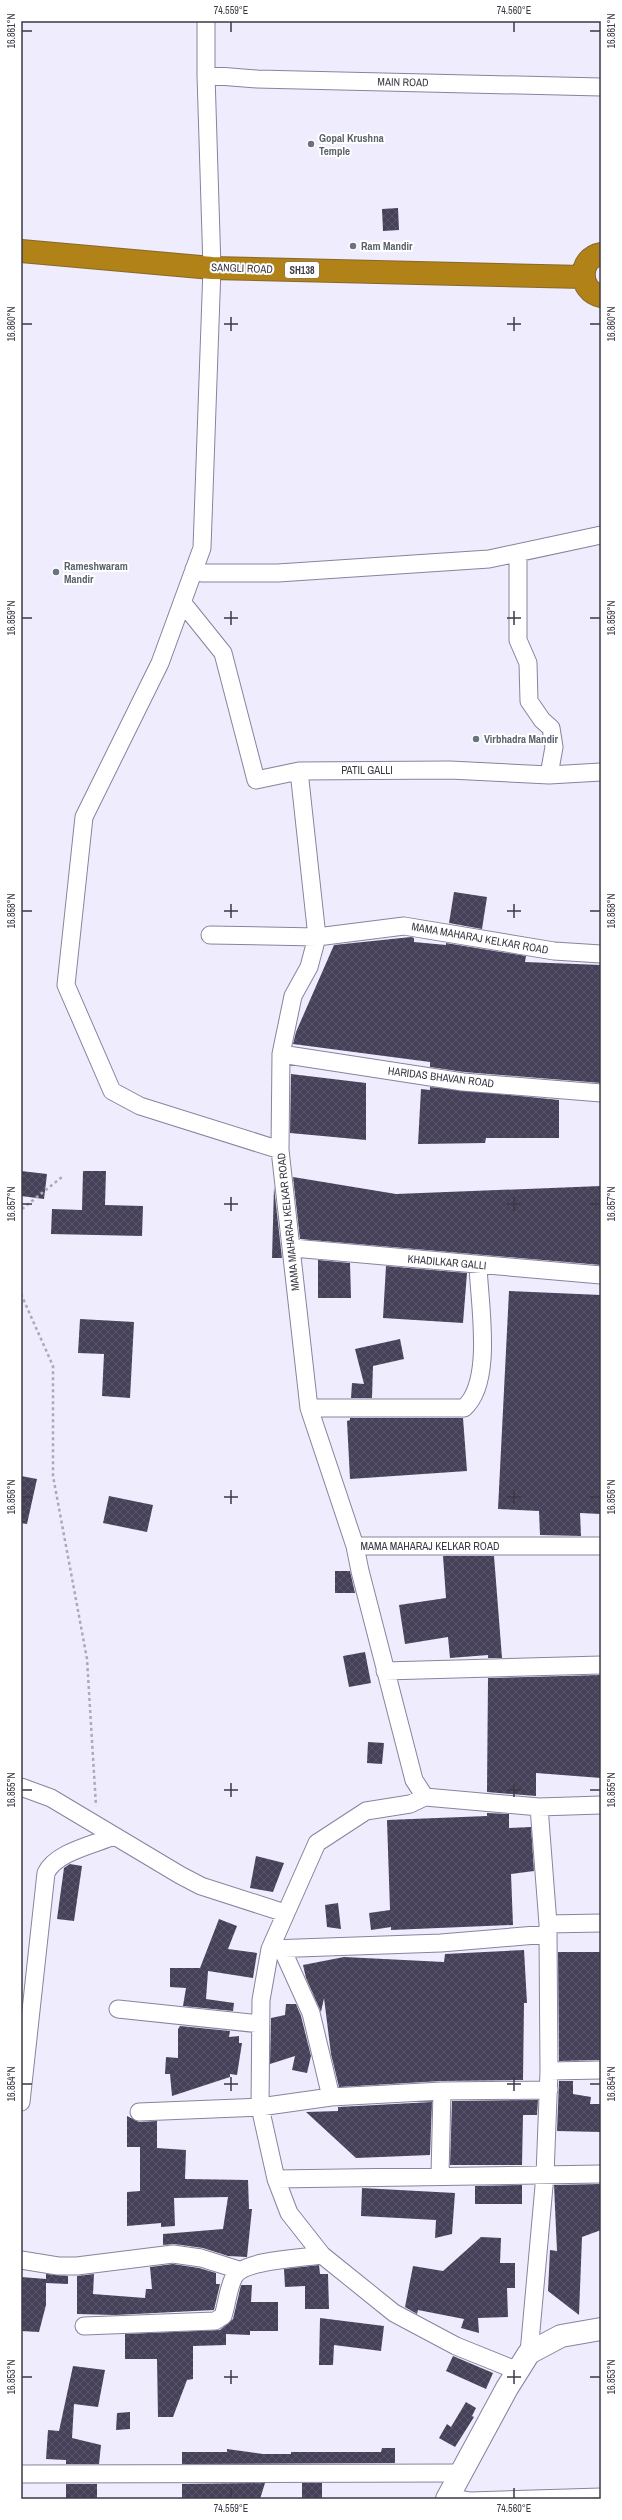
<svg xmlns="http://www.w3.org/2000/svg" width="622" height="2520" viewBox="0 0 622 2520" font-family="'Archivo Narrow',sans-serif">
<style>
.building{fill:url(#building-cross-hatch)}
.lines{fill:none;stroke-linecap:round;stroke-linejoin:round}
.lane-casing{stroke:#88839e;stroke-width:11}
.street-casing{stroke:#88839e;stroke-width:19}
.secondary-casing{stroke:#88839e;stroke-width:24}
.highway-casing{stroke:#876828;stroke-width:24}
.path{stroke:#aca9b9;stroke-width:2.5;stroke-dasharray:3 3;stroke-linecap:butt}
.lane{stroke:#fff;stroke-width:9}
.street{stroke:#fff;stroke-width:17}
.secondary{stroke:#fff;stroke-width:22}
.highway{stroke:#b08218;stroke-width:22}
.ticks{fill:none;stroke:#3c3945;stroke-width:1.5}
.worship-dot{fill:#6b7280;stroke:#fff;stroke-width:1.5}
.labels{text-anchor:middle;stroke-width:4;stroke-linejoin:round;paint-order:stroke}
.shield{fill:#fff;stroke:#76747d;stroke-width:1}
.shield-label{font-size:10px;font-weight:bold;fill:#3c3945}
.street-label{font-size:11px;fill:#3c3945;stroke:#fff}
.worship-label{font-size:11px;font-weight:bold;fill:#5b616d;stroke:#fff;text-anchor:start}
.neatline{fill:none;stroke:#3c3945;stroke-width:1.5}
.ticks-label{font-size:10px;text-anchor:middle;fill:#3c3945}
</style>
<defs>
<pattern id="building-cross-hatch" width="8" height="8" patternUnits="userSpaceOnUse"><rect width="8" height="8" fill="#464159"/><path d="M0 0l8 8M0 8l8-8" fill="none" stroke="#59556a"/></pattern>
</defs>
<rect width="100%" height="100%" fill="#efecfe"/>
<path class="building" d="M 398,208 L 399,230 L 383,231 L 382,209 Z
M 454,892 L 487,897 L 482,929 L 449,923 Z
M 411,937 L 414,938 L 414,942 L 446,945 L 446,943 L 526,956 L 525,962 L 601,965 L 601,1083 L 464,1072 L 430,1067 L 430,1062 L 293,1044 L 296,1032 L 334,945 Z
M 291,1074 L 366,1083 L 366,1140 L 290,1133 Z
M 430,1087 L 559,1100 L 559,1138 L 486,1138 L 485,1143 L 418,1144 L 421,1089 L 430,1090 Z
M 21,1171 L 47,1174 L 44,1199 L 21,1196 Z
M 83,1171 L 106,1171 L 105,1205 L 143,1206 L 142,1236 L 51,1234 L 52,1209 L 82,1210 Z
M 293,1177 L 396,1194 L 601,1186 L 601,1265 L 300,1239 Z
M 274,1187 L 282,1258 L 272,1258 Z
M 318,1260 L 350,1263 L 351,1298 L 318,1298 Z
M 386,1266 L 467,1273 L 463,1323 L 383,1318 Z
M 509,1291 L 601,1295 L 601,1514 L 580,1513 L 581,1536 L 540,1535 L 539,1511 L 498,1509 Z
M 80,1319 L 134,1322 L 130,1398 L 102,1396 L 104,1354 L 78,1353 Z
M 400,1339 L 404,1359 L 373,1366 L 372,1398 L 351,1398 L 352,1383 L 364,1384 L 355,1349 Z
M 350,1418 L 463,1418 L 467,1471 L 350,1479 L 347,1421 L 350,1420 Z
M 21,1476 L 37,1479 L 27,1524 L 21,1523 Z
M 109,1496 L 153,1505 L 147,1532 L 103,1523 Z
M 443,1556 L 494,1556 L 502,1658 L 488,1658 L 488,1655 L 450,1658 L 448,1637 L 405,1644 L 399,1605 L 446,1598 Z
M 335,1571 L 350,1571 L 355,1593 L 335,1593 Z
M 365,1652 L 371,1683 L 349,1687 L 343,1656 Z
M 601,1675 L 601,1778 L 536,1773 L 536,1796 L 487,1792 L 488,1678 Z
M 368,1742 L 384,1743 L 382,1764 L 367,1763 Z
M 487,1813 L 509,1814 L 509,1828 L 531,1827 L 534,1871 L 511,1874 L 513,1925 L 391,1930 L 391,1927 L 371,1930 L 369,1913 L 390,1910 L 387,1820 L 487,1816 Z
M 256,1856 L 284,1863 L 273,1892 L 250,1888 Z
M 70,1864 L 82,1866 L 74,1921 L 57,1919 L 64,1868 Z
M 338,1903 L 341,1929 L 327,1927 L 325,1905 Z
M 219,1919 L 237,1926 L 228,1949 L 257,1953 L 253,1978 L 208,1971 L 206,1999 L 234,2003 L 233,2011 L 183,2006 L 186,1988 L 170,1987 L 170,1968 L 200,1968 Z
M 524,1950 L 527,2003 L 524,2003 L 523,2080 L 441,2081 L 339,2087 L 331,2054 L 324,1998 L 321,2012 L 306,1978 L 303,1965 L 344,1957 L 444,1962 L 445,1954 Z
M 558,1952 L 601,1952 L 601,2060 L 559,2061 Z
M 286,2004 L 296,2004 L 301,2016 L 311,2056 L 307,2073 L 292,2070 L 295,2056 L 270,2064 L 271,2018 L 285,2015 Z
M 180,2026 L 230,2031 L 229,2037 L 239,2036 L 239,2043 L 242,2043 L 237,2075 L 230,2074 L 230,2077 L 172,2096 L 170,2074 L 165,2074 L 166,2057 L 178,2058 L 178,2029 Z
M 559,2081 L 573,2081 L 573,2094 L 591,2097 L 590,2104 L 601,2104 L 601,2132 L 557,2131 Z
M 538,2100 L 537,2115 L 523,2115 L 522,2165 L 450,2165 L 452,2101 Z
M 432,2102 L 430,2155 L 356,2158 L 306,2112 L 338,2111 L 338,2107 Z
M 127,2116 L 139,2122 L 157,2121 L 157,2148 L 186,2150 L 185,2179 L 248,2180 L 249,2209 L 252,2209 L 247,2257 L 228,2256 L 203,2248 L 174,2244 L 163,2245 L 163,2234 L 223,2229 L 228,2197 L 174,2198 L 175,2226 L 161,2227 L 161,2223 L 127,2226 L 127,2192 L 140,2191 L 140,2147 L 127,2147 Z
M 601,2184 L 601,2230 L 582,2237 L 579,2315 L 548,2291 L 550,2250 L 557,2251 L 554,2185 Z
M 522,2185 L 522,2204 L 475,2204 L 475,2186 Z
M 362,2188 L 455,2193 L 452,2234 L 435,2238 L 436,2220 L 361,2216 Z
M 481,2237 L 501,2238 L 500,2263 L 515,2263 L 515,2288 L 507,2288 L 508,2317 L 478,2318 L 479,2333 L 461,2328 L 464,2319 L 418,2310 L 417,2314 L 405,2307 L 413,2266 L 443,2271 Z
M 173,2264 L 199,2268 L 216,2273 L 216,2284 L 220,2284 L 214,2310 L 115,2315 L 77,2314 L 77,2276 L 94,2274 L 93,2294 L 145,2298 L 146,2289 L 152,2289 L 150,2267 Z
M 319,2265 L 320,2274 L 328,2274 L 329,2309 L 305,2309 L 305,2286 L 285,2287 L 284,2269 Z
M 46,2274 L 68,2276 L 68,2284 L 46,2283 Z
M 21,2277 L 46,2279 L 46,2305 L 39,2332 L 21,2331 Z
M 241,2285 L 252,2285 L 251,2302 L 278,2302 L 278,2331 L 250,2331 L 250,2335 L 226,2334 L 226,2345 L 193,2346 L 193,2379 L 187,2380 L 173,2417 L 158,2417 L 157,2359 L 125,2359 L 125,2334 L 220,2330 L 233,2319 Z
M 320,2318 L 384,2326 L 381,2351 L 334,2345 L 333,2365 L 319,2365 Z
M 453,2356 L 493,2373 L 486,2389 L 446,2371 Z
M 73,2366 L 105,2370 L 98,2407 L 74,2404 L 72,2438 L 101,2445 L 99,2464 L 66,2464 L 66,2460 L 46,2459 L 48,2430 L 59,2431 Z
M 466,2402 L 476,2408 L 472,2416 L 474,2417 L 455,2447 L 439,2438 L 447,2424 L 451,2427 Z
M 130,2412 L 130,2429 L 116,2430 L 117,2413 Z
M 382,2448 L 395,2448 L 395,2463 L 182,2464 L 182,2452 L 227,2452 L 227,2449 L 263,2454 L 291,2454 L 291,2452 L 381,2452 Z
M 265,2483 L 260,2499 L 182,2499 L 182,2484 Z
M 302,2483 L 322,2483 L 322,2499 L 302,2499 Z
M 66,2484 L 97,2484 L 97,2499 L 66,2499 Z"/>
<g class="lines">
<defs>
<path id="lane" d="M 451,2494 L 470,2497 L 601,2493"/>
<path id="street" d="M 206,21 L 206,75 L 212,268 L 202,548 L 160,663 L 84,817 L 66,985 L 112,1091 L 140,1106 L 280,1150
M 206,75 L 257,79 L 601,87
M 518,553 L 518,640 L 528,663 L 529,701 L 542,720 L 551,728 L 554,747 L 549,775
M 194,569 L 202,573 L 278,573 L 489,559 L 601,535
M 182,602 L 223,653 L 256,780 L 299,771
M 210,935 L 317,937 L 299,771 L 450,770 L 549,775 L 601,772
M 601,954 L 554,951 L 404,926 L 317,937 L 309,967 L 293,996 L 281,1054 L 280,1150 L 309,1408 L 355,1546 L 601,1546
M 281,1054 L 463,1082 L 601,1093
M 293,1248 L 601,1275
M 309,1408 L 464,1408 C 494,1382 479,1302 478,1265
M 355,1546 L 360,1571 L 414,1780 L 425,1797
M 385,1671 L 601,1665
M 21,1787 L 51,1798 L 180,1875 L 201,1886 L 285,1913
M 539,1807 L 548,1924
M 601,1923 L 548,1924 L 548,1934 L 549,2071 L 601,2070
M 270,1949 L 441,1943 L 548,1934
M 282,1949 L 311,2013 L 331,2097
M 118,2009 L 260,2024
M 21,2102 L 46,1873 C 56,1852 93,1845 114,1836
M 139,2112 L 260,2107 L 331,2097 L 442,2091 L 549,2090
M 440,2175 L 442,2091
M 276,2179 L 601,2174
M 21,2260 L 58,2266 L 77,2266 L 173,2254 L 201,2258 L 239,2270
M 84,2326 L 215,2321 L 223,2316 C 227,2304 228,2288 234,2277 C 242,2260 303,2258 322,2255
M 529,2353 L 545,2175 L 549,2071
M 518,2371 L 456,2346 L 394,2313 L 322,2255 L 289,2213 L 276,2179 L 260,2107 L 261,2000 L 270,1949 L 317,1843 L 366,1811 L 410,1804 L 425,1797 L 539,1807 L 601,1805
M 21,2474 L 461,2473"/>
<path id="secondary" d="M 447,2499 L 507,2388 L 529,2353 L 561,2336 L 601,2329"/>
<path id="highway" d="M 21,251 L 212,268 L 583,277
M 601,254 C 578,258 578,291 601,296"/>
</defs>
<use href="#lane" class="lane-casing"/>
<use href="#street" class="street-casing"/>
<use href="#secondary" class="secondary-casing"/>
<use href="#highway" class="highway-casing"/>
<path class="path" d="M 21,1215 L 22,1209 L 62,1177
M 21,1294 L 53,1366 L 53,1476 L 87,1659 L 96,1806"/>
<use href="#lane" class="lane"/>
<use href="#street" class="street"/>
<use href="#secondary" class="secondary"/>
<use href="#highway" class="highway"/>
</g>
<path class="ticks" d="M 231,22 L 231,32M 514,22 L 514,32M 22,31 L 32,31M 590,31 L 600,31M 231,317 L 231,331M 514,317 L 514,331M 22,324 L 32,324M 224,324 L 238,324M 507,324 L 521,324M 590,324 L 600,324M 231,611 L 231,625M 514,611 L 514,625M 22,618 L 32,618M 224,618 L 238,618M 507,618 L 521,618M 590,618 L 600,618M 231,904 L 231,918M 514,904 L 514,918M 22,911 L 32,911M 224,911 L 238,911M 507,911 L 521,911M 590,911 L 600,911M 231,1197 L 231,1211M 514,1197 L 514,1211M 22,1204 L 32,1204M 224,1204 L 238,1204M 507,1204 L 521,1204M 590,1204 L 600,1204M 231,1490 L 231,1504M 514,1490 L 514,1504M 22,1497 L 32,1497M 224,1497 L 238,1497M 507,1497 L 521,1497M 590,1497 L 600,1497M 231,1783 L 231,1797M 514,1783 L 514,1797M 22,1790 L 32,1790M 224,1790 L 238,1790M 507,1790 L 521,1790M 590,1790 L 600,1790M 231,2077 L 231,2091M 514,2077 L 514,2091M 22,2084 L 32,2084M 224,2084 L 238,2084M 507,2084 L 521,2084M 590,2084 L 600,2084M 231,2370 L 231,2384M 514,2370 L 514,2384M 22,2377 L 32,2377M 224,2377 L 238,2377M 507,2377 L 521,2377M 590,2377 L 600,2377M 231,2488 L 231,2498M 514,2488 L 514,2498"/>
<g class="worship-dot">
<circle cx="311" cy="144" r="4"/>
<circle cx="353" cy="246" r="4"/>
<circle cx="56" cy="572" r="4"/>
<circle cx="476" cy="739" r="4"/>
</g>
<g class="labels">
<rect class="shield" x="285" y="262" width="34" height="16" rx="3"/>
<g class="shield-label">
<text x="302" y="274">SH138</text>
</g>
<g class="street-label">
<text transform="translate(403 82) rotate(1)" y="4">MAIN ROAD</text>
<text transform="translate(242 268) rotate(2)" y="4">SANGLI ROAD</text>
<text x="367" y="774">PATIL GALLI</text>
<text transform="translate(480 938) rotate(10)" y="4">MAMA MAHARAJ KELKAR ROAD</text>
<text transform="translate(441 1077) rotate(7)" y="4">HARIDAS BHAVAN ROAD</text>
<text transform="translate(288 1222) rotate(-96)" y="4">MAMA MAHARAJ KELKAR ROAD</text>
<text transform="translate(447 1262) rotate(5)" y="4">KHADILKAR GALLI</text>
<text x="430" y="1550">MAMA MAHARAJ KELKAR ROAD</text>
</g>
<g class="worship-label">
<text x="319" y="142">Gopal Krushna<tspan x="319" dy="13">Temple</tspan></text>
<text x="361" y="250">Ram Mandir</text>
<text x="64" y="570">Rameshwaram<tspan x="64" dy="13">Mandir</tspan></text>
<text x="484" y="743">Virbhadra Mandir</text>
</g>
</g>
<rect width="622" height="2520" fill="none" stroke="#ffffff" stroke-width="44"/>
<rect x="22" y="22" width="578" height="2476" class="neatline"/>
<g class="ticks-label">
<text x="231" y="14">74.559°E</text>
<text x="514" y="14">74.560°E</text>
<text transform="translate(11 31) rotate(-90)" y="4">16.861°N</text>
<text transform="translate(611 31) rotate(-90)" y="4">16.861°N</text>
<text transform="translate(11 324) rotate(-90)" y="4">16.860°N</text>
<text transform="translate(611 324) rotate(-90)" y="4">16.860°N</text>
<text transform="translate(11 618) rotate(-90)" y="4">16.859°N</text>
<text transform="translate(611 618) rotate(-90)" y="4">16.859°N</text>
<text transform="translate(11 911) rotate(-90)" y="4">16.858°N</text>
<text transform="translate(611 911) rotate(-90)" y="4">16.858°N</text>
<text transform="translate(11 1204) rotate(-90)" y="4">16.857°N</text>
<text transform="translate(611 1204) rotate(-90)" y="4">16.857°N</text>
<text transform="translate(11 1497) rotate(-90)" y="4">16.856°N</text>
<text transform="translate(611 1497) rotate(-90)" y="4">16.856°N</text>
<text transform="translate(11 1790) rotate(-90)" y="4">16.855°N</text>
<text transform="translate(611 1790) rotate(-90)" y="4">16.855°N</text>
<text transform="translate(11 2084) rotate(-90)" y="4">16.854°N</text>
<text transform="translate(611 2084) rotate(-90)" y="4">16.854°N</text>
<text transform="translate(11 2377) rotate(-90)" y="4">16.853°N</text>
<text transform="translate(611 2377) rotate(-90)" y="4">16.853°N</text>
<text x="231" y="2512">74.559°E</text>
<text x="514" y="2512">74.560°E</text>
</g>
</svg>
